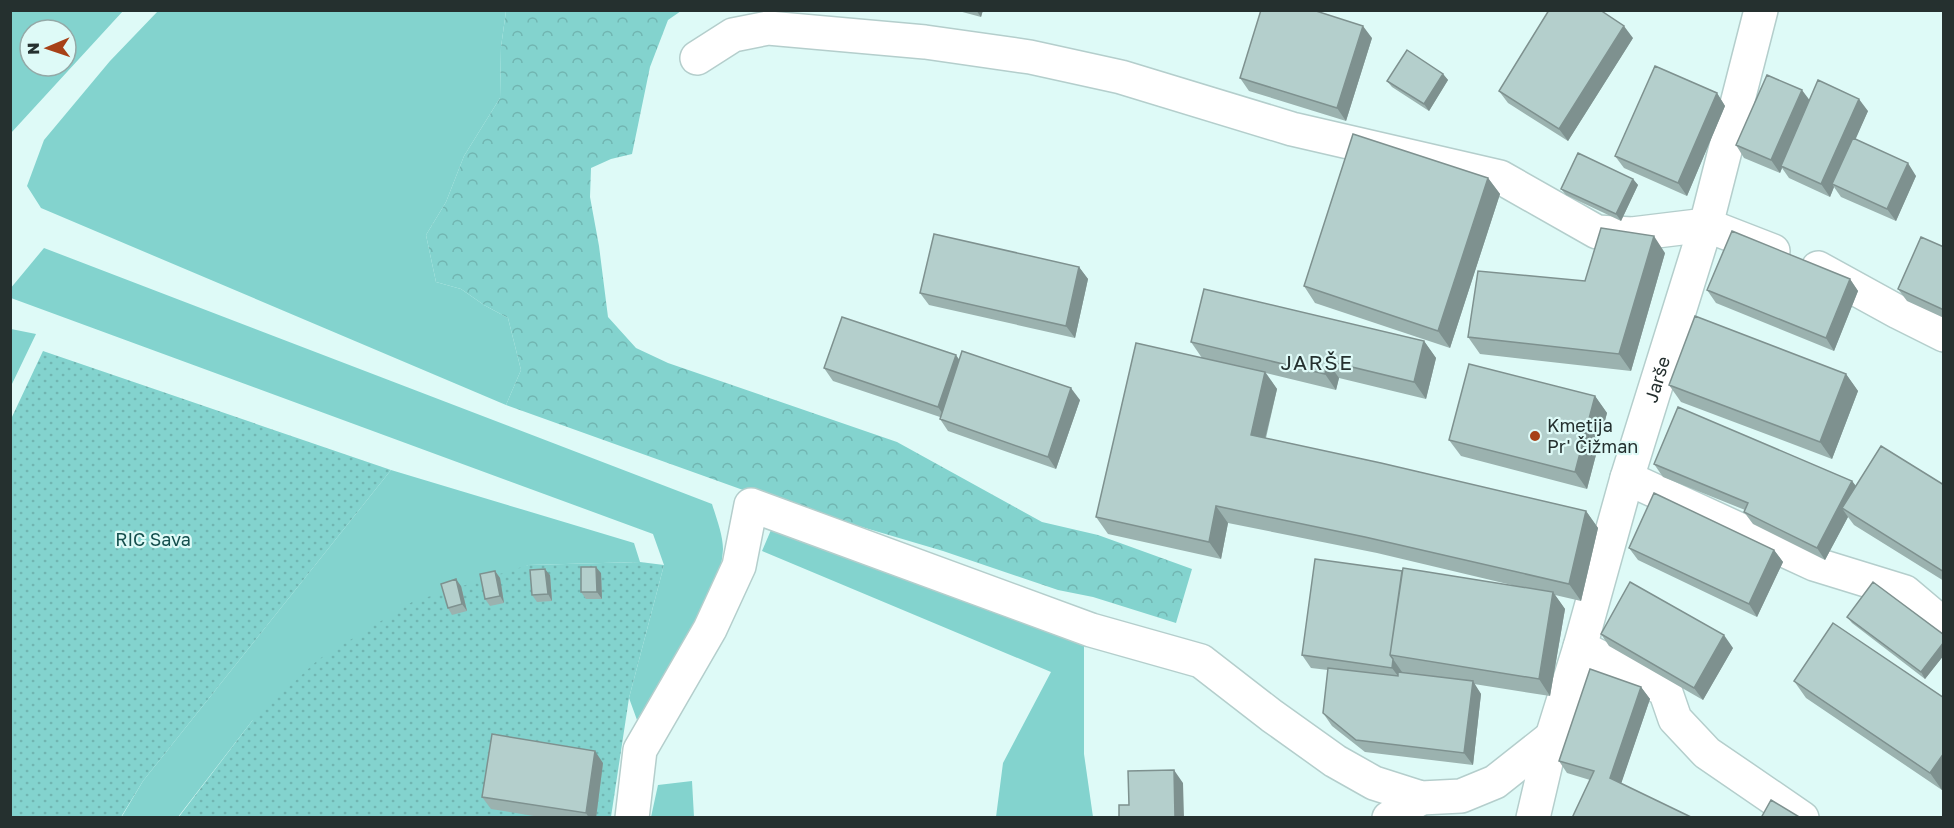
<svg xmlns="http://www.w3.org/2000/svg" width="1954" height="828" viewBox="0 0 1954 828" font-family="'Golos Text',sans-serif">
<style>
.grass{fill:#83d3ce;fill-rule:evenodd}
.forest{fill:url(#forest-crowns)}
.park{fill:url(#park-dots)}
.lines{fill:none;stroke-linecap:round;stroke-linejoin:round}
.minor-casing{stroke:#b4cecc;stroke-width:36}
.minor{stroke:#fff;stroke-width:33}
.wall{fill:#9bb2af}
.shaded-wall{fill:#7e918f}
.building{fill:#b4cfcc;stroke:#7e918f;stroke-width:1.5}
.poi-dot{fill:#a74117;stroke:#defaf7;stroke-width:2}
.labels{text-anchor:middle;stroke-width:4.5;stroke-linejoin:round;paint-order:stroke}
.street-label{font-size:18px;fill:#25302f;stroke:#defaf7}
.poi-label{font-size:18px;fill:#25302f;stroke:#defaf7;text-anchor:start}
.park-label{font-size:18px;fill:#144f4d;stroke:#defaf7}
.quarter-label{font-size:21px;letter-spacing:1.5px;fill:#25302f;stroke:#defaf7}
</style>
<defs>
<pattern id="forest-crowns" width="20" height="18" patternUnits="userSpaceOnUse" patternTransform="scale(1.5)"><rect width="20" height="18" fill="#83d3ce"/><path d="M2 6a3 3 0 1 1 6 0M12 15a3 3 0 1 1 6 0" fill="none" stroke="#71b5b1"/></pattern>
<pattern id="park-dots" width="8" height="8" patternUnits="userSpaceOnUse" patternTransform="scale(1.5)"><rect width="8" height="8" fill="#83d3ce"/><path d="M2 2h.1M6 6h.1" fill="none" stroke="#71b5b1" stroke-width="1.8" stroke-linecap="round"/></pattern>
</defs>
<rect width="100%" height="100%" fill="#defaf7"/>
<path class="grass" d="M 11,10 L 123,11 L 11,133 L 10,11 ZM 30,30 L 66,30 L 66,66 L 30,66 Z
M 158,11 L 506,11 L 501,47 L 500,98 L 464,156 L 446,202 L 426,235 L 436,282 L 461,289 L 484,305 L 508,318 L 521,370 L 506,405 L 41,208 L 27,186 L 44,140 L 110,61 Z
M 44,248 L 712,504 C 716,517 723,535 723,549 C 720,606 668,673 637,720 L 629,698 L 664,565 L 653,534 L 11,298 L 10,289 Z
M 11,329 L 36,334 L 11,386 L 10,329 Z
M 391,470 L 634,543 L 640,562 L 528,565 L 252,721 L 178,817 L 121,818 L 143,781 Z
M 774,523 L 1084,636 L 1084,754 L 1093,817 L 996,817 L 1003,763 L 1051,672 L 762,551 Z
M 692,781 L 694,817 L 651,817 L 658,785 Z"/>
<path class="forest" d="M 506,11 L 681,11 L 668,20 L 650,67 L 632,154 L 611,159 L 591,168 L 590,197 L 599,246 L 608,317 L 636,348 L 668,363 L 897,442 L 1042,522 L 1098,535 L 1192,569 L 1176,623 L 1093,597 L 1058,590 L 943,551 L 774,501 L 506,405 L 521,370 L 508,318 L 484,305 L 461,289 L 436,282 L 426,235 L 446,202 L 464,156 L 500,98 L 501,47 Z"/>
<path class="park" d="M 43,351 L 391,470 L 143,781 L 121,817 L 11,817 L 11,419 Z
M 640,562 L 664,565 L 629,698 L 611,817 L 178,818 L 252,721 L 319,659 L 412,602 L 528,565 Z"/>
<g class="lines">
<defs>
<g id="minor">
<path d="M 697,58 L 733,35 L 768,28 L 925,42 L 1030,57 L 1121,77 L 1292,129 L 1500,177 L 1597,232 L 1632,234 L 1706,225 L 1773,251"/>
<path d="M 1818,268 L 1898,312 L 1944,335"/>
<path d="M 1627,478 L 1814,564 L 1905,592 L 1944,625"/>
<path d="M 1580,647 L 1665,690 L 1675,719 L 1707,753 L 1802,818"/>
<path d="M 632,818 L 640,750 L 710,629 L 739,566 L 751,505 L 1091,630 L 1201,661 L 1272,716 L 1335,761 L 1374,783 L 1421,798 L 1461,796 L 1495,782 L 1552,737"/>
<path d="M 1389,818 L 1421,798"/>
<path id="s1" d="M 1533,818 L 1552,737 L 1580,647 L 1627,478 L 1706,225 L 1761,10"/>
</g>
</defs>
<use href="#minor" class="minor-casing"/>
<use href="#minor" class="minor"/>
</g>
<path class="wall" d="M 955,10 L 983,10 L 981,17 Z
M 1372,38 L 1346,121 L 1249,91 L 1240,78 Z
M 1633,38 L 1568,141 L 1508,103 L 1499,91 Z
M 1443,74 L 1448,80 L 1429,111 L 1392,87 L 1387,81 Z
M 1717,93 L 1725,106 L 1687,196 L 1624,168 L 1615,156 Z
M 1810,100 L 1868,111 L 1855,139 L 1916,176 L 1896,221 L 1841,197 L 1834,187 L 1830,197 L 1789,178 L 1782,168 L 1780,173 L 1744,158 L 1736,145 Z
M 1488,178 L 1500,194 L 1450,348 L 1315,303 L 1304,286 Z
M 1633,179 L 1638,185 L 1621,221 L 1566,195 L 1561,189 Z
M 1944,247 L 1944,318 L 1907,301 L 1898,289 Z
M 1665,253 L 1631,371 L 1480,354 L 1468,337 L 1585,281 Z
M 1079,267 L 1088,279 L 1075,338 L 929,305 L 920,293 Z
M 1850,279 L 1858,291 L 1834,351 L 1716,303 L 1707,290 Z
M 1424,341 L 1436,358 L 1426,399 L 1339,378 L 1336,390 L 1266,373 L 1277,389 L 1266,438 L 1586,511 L 1598,528 L 1581,601 L 1555,595 L 1565,609 L 1550,696 L 1474,684 L 1481,694 L 1473,765 L 1365,752 L 1332,726 L 1323,713 L 1328,670 L 1311,668 L 1302,655 L 1402,571 L 1516,586 L 1377,553 L 1228,523 L 1221,559 L 1108,534 L 1096,517 L 1202,358 L 1191,342 Z
M 959,360 L 1080,400 L 1056,469 L 948,431 L 940,419 L 940,417 L 833,381 L 824,368 Z
M 1846,374 L 1858,391 L 1832,459 L 1681,402 L 1669,385 Z
M 1595,396 L 1607,413 L 1587,489 L 1461,456 L 1449,440 Z
M 1654,464 L 1852,481 L 1856,486 L 1944,485 L 1944,581 L 1854,525 L 1848,517 L 1825,560 L 1753,524 L 1744,512 L 1745,510 L 1663,477 Z
M 1629,548 L 1774,550 L 1783,562 L 1757,617 L 1638,560 Z
M 495,571 L 500,578 L 504,603 L 490,606 L 485,599 Z
M 601,573 L 602,599 L 586,599 L 581,592 Z
M 550,575 L 552,601 L 537,602 L 532,595 Z
M 461,586 L 467,611 L 452,615 L 448,608 Z
M 1847,617 L 1944,635 L 1944,655 L 1925,679 L 1852,623 Z
M 1601,634 L 1733,648 L 1703,700 L 1609,646 Z
M 1794,681 L 1944,698 L 1944,787 L 1942,790 L 1806,698 Z
M 1641,687 L 1650,699 L 1621,783 L 1590,780 L 1567,773 L 1559,761 Z
M 603,763 L 596,818 L 546,818 L 491,809 L 482,797 Z"/>
<path class="shaded-wall" d="M 976,10 L 983,10 L 981,17 Z
M 1363,26 L 1372,38 L 1346,121 L 1337,108 Z
M 1624,26 L 1633,38 L 1568,141 L 1559,129 Z
M 1443,74 L 1448,80 L 1429,111 L 1424,104 Z
M 1802,90 L 1811,102 L 1781,166 L 1782,168 L 1780,173 L 1771,160 Z
M 1717,93 L 1725,106 L 1687,196 L 1678,183 Z
M 1859,99 L 1868,111 L 1835,186 L 1832,184 L 1834,187 L 1830,197 L 1821,184 Z
M 1908,163 L 1916,176 L 1896,221 L 1887,209 Z
M 1488,178 L 1500,194 L 1450,348 L 1438,331 Z
M 1633,179 L 1638,185 L 1621,221 L 1616,214 Z
M 1654,236 L 1665,253 L 1631,371 L 1619,354 Z
M 1079,267 L 1088,279 L 1075,338 L 1066,326 Z
M 1850,279 L 1858,291 L 1834,351 L 1826,338 Z
M 1424,341 L 1436,358 L 1426,399 L 1414,382 Z
M 956,355 L 965,368 L 947,420 L 938,407 Z
M 1327,361 L 1339,378 L 1336,390 L 1325,374 Z
M 1265,372 L 1277,389 L 1262,451 L 1251,435 Z
M 1846,374 L 1858,391 L 1832,459 L 1820,442 Z
M 1071,388 L 1080,400 L 1056,469 L 1048,457 Z
M 1595,396 L 1607,413 L 1587,489 L 1575,472 Z
M 1852,481 L 1861,493 L 1842,508 L 1848,517 L 1825,560 L 1817,548 Z
M 1216,506 L 1228,523 L 1221,559 L 1209,542 Z
M 1586,511 L 1598,528 L 1581,601 L 1569,584 Z
M 1774,550 L 1783,562 L 1757,617 L 1749,604 Z
M 596,567 L 601,573 L 602,599 L 597,592 Z
M 545,569 L 550,575 L 552,601 L 548,594 Z
M 495,571 L 500,578 L 504,603 L 500,596 Z
M 456,579 L 461,586 L 467,611 L 462,604 Z
M 1553,592 L 1565,609 L 1550,696 L 1539,679 Z
M 1724,635 L 1733,648 L 1703,700 L 1694,688 Z
M 1944,642 L 1944,655 L 1925,679 L 1921,672 Z
M 1393,659 L 1402,672 L 1401,680 L 1392,668 Z
M 1473,681 L 1481,694 L 1473,765 L 1464,753 Z
M 1641,687 L 1650,699 L 1619,790 L 1610,778 Z
M 595,751 L 603,763 L 596,818 L 589,818 L 586,813 Z
M 1944,753 L 1944,787 L 1942,790 L 1930,773 Z
M 1174,770 L 1183,783 L 1184,818 L 1175,818 Z"/>
<path class="building" d="M 1261,10 L 1313,10 L 1363,26 L 1337,108 L 1240,78 Z
M 1549,10 L 1600,10 L 1624,26 L 1559,129 L 1499,91 Z
M 1407,50 L 1443,74 L 1424,104 L 1387,81 Z
M 1655,66 L 1717,93 L 1678,183 L 1615,156 Z
M 1767,75 L 1802,90 L 1771,160 L 1736,145 Z
M 1818,80 L 1859,99 L 1821,184 L 1781,166 Z
M 1353,134 L 1488,178 L 1438,331 L 1304,286 Z
M 1853,138 L 1908,163 L 1887,209 L 1832,184 Z
M 1578,153 L 1633,179 L 1616,214 L 1561,189 Z
M 1601,228 L 1654,236 L 1619,354 L 1468,337 L 1478,271 L 1585,281 Z
M 1732,231 L 1850,279 L 1826,338 L 1707,290 Z
M 934,234 L 1079,267 L 1066,326 L 920,293 Z
M 1921,237 L 1944,247 L 1944,310 L 1898,289 Z
M 1204,289 L 1424,341 L 1414,382 L 1327,361 L 1325,374 L 1191,342 Z
M 1695,316 L 1846,374 L 1820,442 L 1669,385 Z
M 842,317 L 956,355 L 938,407 L 824,368 Z
M 1136,343 L 1265,372 L 1251,435 L 1381,463 L 1586,511 L 1569,584 L 1365,537 L 1216,506 L 1209,542 L 1096,517 Z
M 962,351 L 1071,388 L 1048,457 L 940,419 Z
M 1469,364 L 1595,396 L 1575,472 L 1449,440 Z
M 1678,407 L 1852,481 L 1817,548 L 1744,512 L 1748,503 L 1654,464 Z
M 1881,446 L 1944,485 L 1944,572 L 1842,508 Z
M 1654,493 L 1774,550 L 1749,604 L 1629,548 Z
M 1315,559 L 1402,571 L 1390,655 L 1393,659 L 1392,668 L 1302,655 Z
M 581,567 L 596,567 L 597,592 L 581,592 Z
M 1403,568 L 1553,592 L 1539,679 L 1390,655 Z
M 545,569 L 548,594 L 532,595 L 530,570 Z
M 495,571 L 500,596 L 485,599 L 480,574 Z
M 456,579 L 462,604 L 448,608 L 441,584 Z
M 1630,582 L 1724,635 L 1694,688 L 1601,634 Z
M 1873,582 L 1944,635 L 1944,642 L 1921,672 L 1847,617 Z
M 1833,623 L 1944,698 L 1944,753 L 1930,773 L 1794,681 Z
M 1328,668 L 1398,676 L 1398,672 L 1473,681 L 1464,753 L 1356,740 L 1323,713 Z
M 1590,669 L 1641,687 L 1610,778 L 1693,818 L 1572,818 L 1594,771 L 1559,761 Z
M 492,734 L 595,751 L 586,813 L 482,797 Z
M 1174,770 L 1175,818 L 1119,818 L 1119,805 L 1129,805 L 1128,771 Z
M 1771,800 L 1801,818 L 1761,818 Z"/>
<circle class="poi-dot" cx="1535" cy="436" r="6"/>
<g class="labels">
<g class="street-label">
<text dy="6" stroke="none"><textPath href="#s1" startOffset="456">Jarše</textPath></text>
</g>
<g class="poi-label">
<text x="1547" y="432">Kmetija<tspan x="1547" dy="21">Pr' Čižman</tspan></text>
</g>
<g class="park-label">
<text x="153" y="546">RIC Sava</text>
</g>
<g class="quarter-label">
<text x="1317" y="370">JARŠE</text>
</g>
</g>
<rect width="1954" height="828" fill="none" stroke="#25302f" stroke-width="24"/>
<g transform="translate(48 48) rotate(268)"><circle r="28" fill="#defaf7" stroke="#94a9a7" stroke-width="1.5"/>
<path d="M0-4.5L10 22L0 15L-10 22Z" fill="#a74117"/>
<text y="-9" font-size="16" font-weight="bold" text-anchor="middle" fill="#25302f">N</text>
</g>
</svg>
